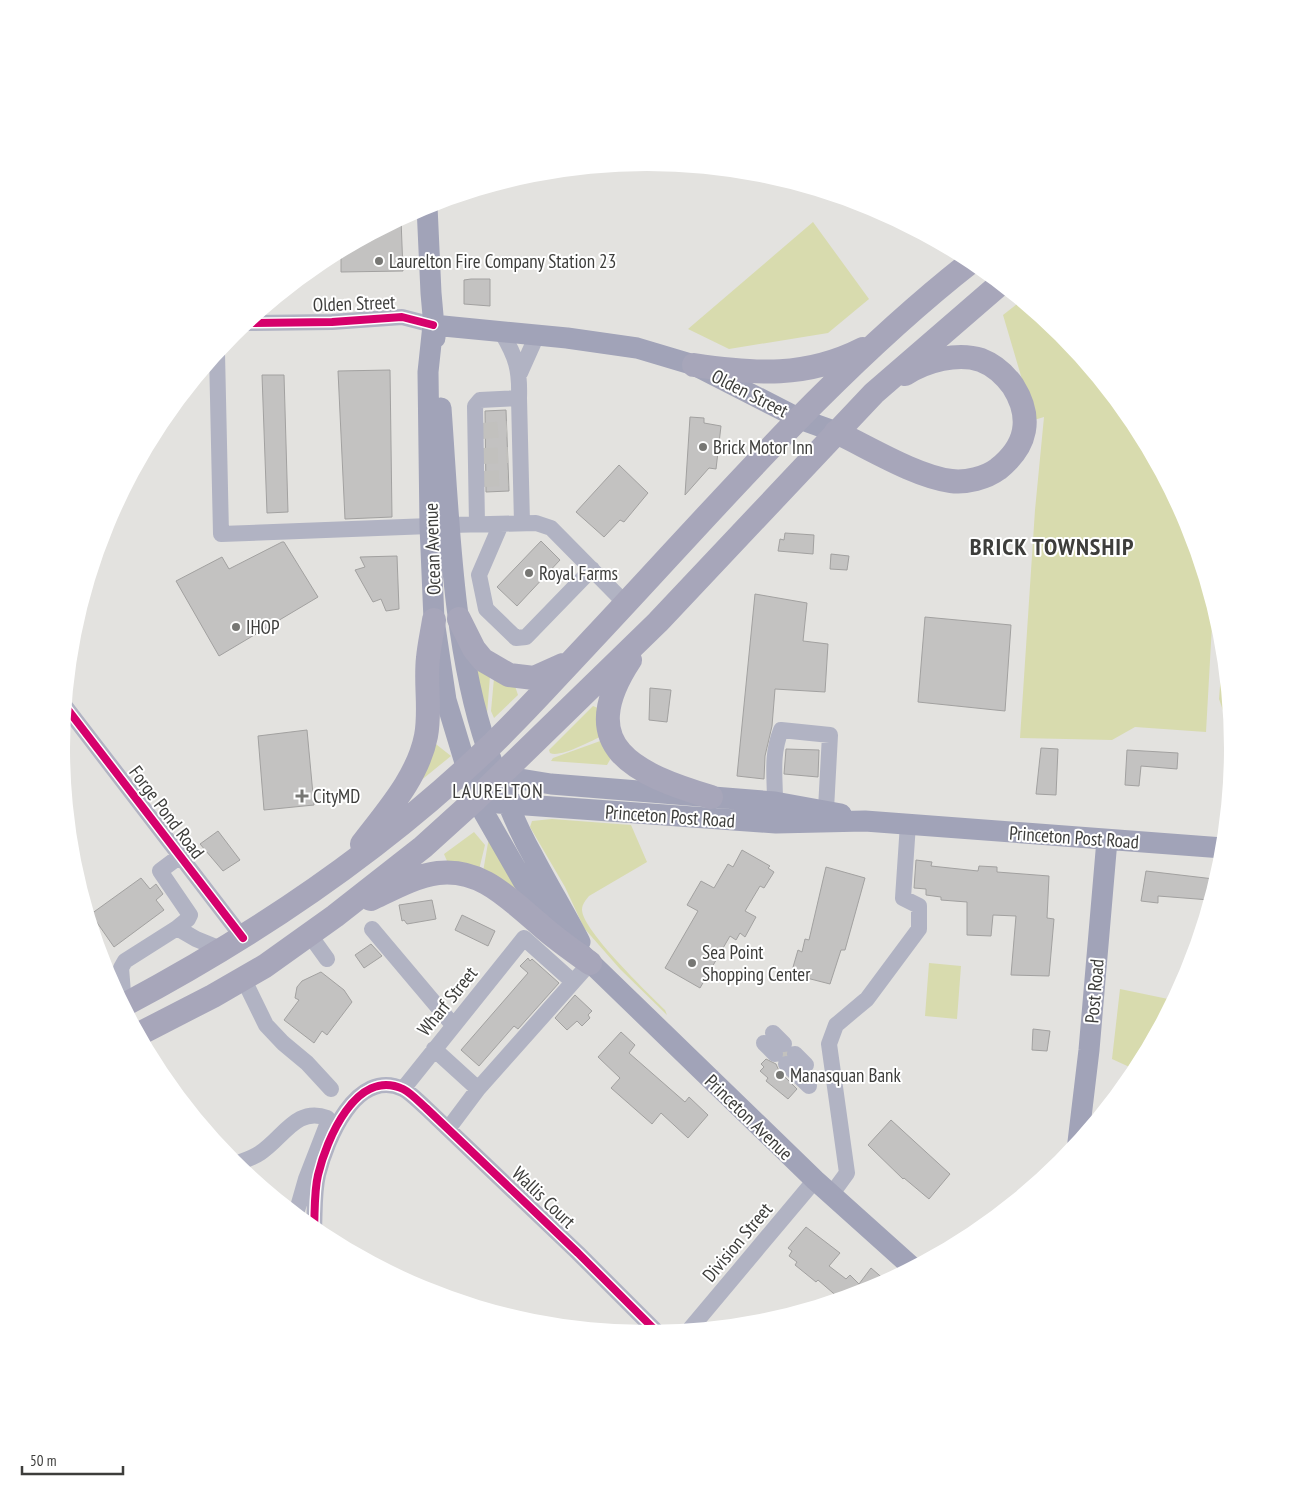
<svg xmlns="http://www.w3.org/2000/svg" width="1294" height="1496" viewBox="0 0 1294 1496" font-family="'PT Sans Narrow',sans-serif">
<style>
.green{fill:#d8dbae}
.building{fill:#c3c2c1;stroke:#a2a1a0}
.lines{fill:none;stroke-linecap:round;stroke-linejoin:round}
.minor-tunnel{stroke:#c2c1be;stroke-width:16;stroke-dasharray:16 8;stroke-linecap:butt}
.minor{stroke:#b1b3c3;stroke-width:16}
.major{stroke:#a1a3b8;stroke-width:21}
.highway{stroke:#a7a6ba;stroke-width:24}
.cycleway-casing{stroke:#fff;stroke-width:11}
.cycleway{stroke:#d6006c;stroke-width:8}
.poi-dot{fill:#777774;stroke:#fff;stroke-width:2}
.labels{text-anchor:middle;stroke-width:4;stroke-linejoin:round;paint-order:stroke}
.poi-label{font-size:19px;fill:#3d3d3b;stroke:#fff;text-anchor:start}
.street-label{font-size:19px;fill:#3d3d3b;stroke:#fff}
.neighbourhood-label{font-size:20px;letter-spacing:1px;fill:#3d3d3b;stroke:#fff}
.district-label{font-size:24px;font-weight:bold;letter-spacing:1px;fill:#3d3d3b;stroke:#fff}
</style>
<rect width="100%" height="100%" fill="#e3e2df"/>
<path class="green" d="M 813,222 L 869,299 L 828,333 L 729,349 L 688,329 Z
M 1021,301 L 1061,334 L 1134,423 L 1188,524 L 1213,607 L 1206,732 L 1135,727 L 1112,740 L 1020,738 L 1035,510 L 1044,417 L 1034,420 L 1003,315 Z
M 1223,648 L 1232,736 L 1219,699 Z
M 478,665 L 490,676 L 487,714 L 471,668 Z
M 494,678 L 515,686 L 518,695 L 494,718 L 491,711 Z
M 593,706 L 600,709 L 602,736 C 591,741 560,758 550,753 L 549,750 Z
M 603,740 L 611,758 L 607,765 L 551,761 L 553,758 Z
M 432,741 L 451,756 L 419,782 Z
M 552,819 L 631,825 L 647,862 L 589,896 C 586,900 582,904 582,910 C 583,931 648,993 665,1010 L 667,1015 L 620,969 L 584,928 L 565,887 L 530,827 L 532,821 Z
M 474,832 L 485,845 L 479,870 L 447,861 L 444,854 Z
M 489,837 L 522,894 L 483,872 Z
M 929,963 L 961,966 L 957,1019 L 925,1016 Z
M 1120,989 L 1173,1000 L 1136,1070 L 1112,1059 Z"/>
<path class="building" d="M 401,219 L 403,271 L 341,272 L 341,251 Z
M 471,279 L 490,279 L 490,306 L 464,304 L 464,280 Z
M 390,370 L 392,517 L 345,519 L 338,371 Z
M 262,375 L 284,375 L 288,512 L 267,513 Z
M 506,410 L 509,491 L 486,492 L 485,411 Z
M 690,417 L 704,418 L 704,423 L 721,426 L 716,469 L 709,468 L 685,495 Z
M 619,465 L 648,493 L 624,522 L 620,520 L 604,537 L 576,512 Z
M 785,533 L 814,535 L 813,554 L 778,551 L 780,539 L 784,540 Z
M 541,541 L 560,560 L 517,606 L 497,587 Z
M 282,542 L 284,542 L 318,597 L 219,656 L 176,581 L 222,557 L 229,569 Z
M 831,554 L 849,556 L 847,570 L 830,569 Z
M 397,556 L 399,609 L 386,611 L 381,599 L 373,602 L 355,570 L 365,567 L 360,557 Z
M 755,594 L 807,603 L 803,641 L 828,644 L 825,692 L 775,689 L 772,726 L 765,756 L 764,779 L 737,776 Z
M 925,617 L 1011,625 L 1005,711 L 918,702 Z
M 650,688 L 671,690 L 667,722 L 649,720 Z
M 307,730 L 314,805 L 264,810 L 258,736 Z
M 1041,748 L 1058,749 L 1056,795 L 1036,794 Z
M 786,749 L 819,750 L 818,777 L 784,774 Z
M 1127,750 L 1178,753 L 1177,769 L 1141,766 L 1139,786 L 1125,785 Z
M 218,831 L 240,860 L 223,871 L 200,844 Z
M 742,850 L 770,866 L 768,868 L 774,872 L 764,888 L 760,886 L 745,911 L 756,917 L 745,937 L 740,933 L 736,940 L 730,936 L 700,988 L 665,968 L 698,911 L 687,905 L 701,881 L 714,888 L 728,864 L 733,867 Z
M 916,860 L 932,862 L 931,866 L 978,871 L 979,866 L 997,867 L 997,872 L 1049,876 L 1047,918 L 1054,919 L 1049,976 L 1011,975 L 1016,916 L 993,915 L 991,936 L 967,935 L 967,902 L 941,900 L 941,897 L 926,895 L 926,889 L 914,888 Z
M 826,867 L 865,878 L 845,950 L 841,950 L 830,984 L 791,974 L 798,950 L 802,952 L 805,939 L 809,940 Z
M 1146,871 L 1214,879 L 1210,900 L 1158,896 L 1158,903 L 1141,901 Z
M 141,878 L 150,889 L 156,884 L 163,894 L 156,900 L 164,910 L 114,947 L 91,914 Z
M 432,900 L 436,919 L 407,924 L 404,920 L 402,921 L 399,905 Z
M 462,915 L 495,931 L 488,946 L 455,930 Z
M 371,944 L 382,956 L 364,968 L 355,955 Z
M 528,958 L 530,961 L 532,959 L 559,983 L 518,1029 L 514,1026 L 479,1066 L 461,1050 L 528,973 L 520,966 Z
M 321,972 L 344,990 L 352,1002 L 327,1035 L 322,1031 L 314,1043 L 284,1020 L 299,1000 L 295,998 L 297,987 L 302,981 Z
M 575,995 L 592,1011 L 588,1015 L 590,1018 L 582,1026 L 577,1021 L 567,1030 L 555,1018 Z
M 1033,1029 L 1050,1031 L 1047,1051 L 1032,1050 Z
M 621,1032 L 635,1045 L 629,1053 L 685,1102 L 689,1097 L 708,1115 L 688,1138 L 661,1113 L 652,1124 L 611,1088 L 620,1078 L 598,1057 Z
M 766,1059 L 776,1064 L 779,1071 L 797,1089 L 788,1099 L 766,1081 L 768,1078 L 760,1071 L 764,1067 L 761,1064 Z
M 891,1120 L 950,1174 L 929,1199 L 904,1178 L 903,1179 L 868,1145 Z
M 806,1227 L 840,1253 L 829,1266 L 846,1279 L 850,1275 L 859,1284 L 871,1268 L 886,1281 L 871,1289 L 840,1299 L 818,1280 L 816,1282 L 795,1265 L 797,1262 L 789,1256 L 792,1251 L 788,1248 Z"/>
<g class="lines">
<path class="minor-tunnel" d="M 482,431 L 507,429
M 482,456 L 508,455
M 483,479 L 508,478
M 780,1049 L 791,1059"/>
<path class="minor" d="M 246,323 L 332,322 L 402,317 L 433,325
M 217,353 L 221,534 L 430,526
M 520,373 L 537,335
M 519,398 L 522,523
M 477,524 L 475,406 L 480,400 L 519,398 C 520,369 516,357 502,333
M 501,524 L 479,575 L 486,609 L 516,638 L 526,637 L 592,569
M 450,525 L 536,523 L 551,528 L 626,604
M 65,706 L 243,938
M 775,802 C 775,775 771,756 781,730 L 830,735 L 826,809
M 177,928 L 188,919 L 190,915 L 160,871 L 180,856
M 372,929 L 453,1025
M 309,934 L 327,959
M 243,978 L 266,1025 L 283,1043 L 307,1063 L 331,1089
M 124,1005 L 121,968 L 125,961 L 177,928 L 196,939 L 223,950
M 773,1033 L 784,1044
M 764,1043 L 775,1054
M 434,1049 L 478,1089 L 448,1129
M 795,1054 L 806,1065
M 786,1064 L 809,1086
M 403,1089 L 524,938 L 572,981
M 478,1089 L 590,963
M 235,1164 C 243,1161 253,1158 260,1153 C 283,1138 297,1106 327,1118 L 327,1125 L 306,1179 L 296,1214
M 831,1195 L 847,1173 L 829,1044 L 836,1025 L 867,999 L 919,929 L 919,906 L 903,898 L 908,824
M 314,1229 C 315,1212 314,1192 318,1175 C 326,1141 356,1067 403,1089 C 411,1093 419,1102 426,1108 L 578,1253 L 658,1333
M 690,1329 L 815,1180"/>
<path class="major" d="M 427,206 L 431,293 L 435,338
M 433,325 L 428,372 L 430,526 L 434,620 L 446,700 L 476,799 L 523,881 L 562,935 L 815,1180 L 912,1267
M 433,325 L 567,338 L 637,348 L 694,365 L 800,419 L 836,432
M 441,408 C 449,516 452,646 487,748 C 500,784 514,823 533,856 C 548,885 565,913 580,942
M 489,774 L 551,784 L 775,802 L 841,814
M 498,803 L 776,823 L 865,821 L 1223,848
M 1078,1142 L 1089,1050 L 1107,840"/>
<path class="highway" d="M 694,365 C 755,374 806,378 863,349
M 836,432 C 870,448 915,476 951,481 C 966,483 986,478 998,469 C 1027,446 1033,418 1013,386 C 1005,375 994,365 981,360 C 957,352 926,361 905,374
M 459,619 L 474,649 L 483,660 L 509,675 L 534,678 L 563,665
M 630,660 C 573,747 635,774 711,797
M 362,844 C 387,811 418,777 426,736 C 431,710 425,684 428,658 C 429,646 432,633 434,620
M 371,899 C 392,889 415,876 438,873 C 481,868 508,898 538,923 C 554,938 572,950 590,963
M 124,1005 C 254,936 379,852 486,750 C 521,717 552,682 585,647 C 708,517 831,371 972,261
M 139,1034 L 213,996 L 265,966 L 335,916 L 423,847 L 476,799 L 658,622 L 874,393 L 1000,284"/>
<defs>
<path id="cycleway" d="M 246,323 L 332,322 L 402,317 L 433,325
M 65,706 L 243,938
M 314,1229 C 315,1212 314,1192 318,1175 C 326,1141 356,1067 403,1089 C 411,1093 419,1102 426,1108 L 578,1253 L 658,1333"/>
</defs>
<use href="#cycleway" class="cycleway-casing"/>
<use href="#cycleway" class="cycleway"/>
</g>
<g class="poi-dot">
<circle cx="379" cy="261" r="5"/>
<circle cx="703" cy="447" r="5"/>
<circle cx="529" cy="573" r="5"/>
<circle cx="236" cy="627" r="5"/>
<path d="M299.5 788.5h5v5h5v5h-5v5h-5v-5h-5v-5h5z"/>
<circle cx="692" cy="963" r="5"/>
<circle cx="780" cy="1075" r="5"/>
</g>
<g class="labels">
<g class="poi-label">
<text x="389" y="268">Laurelton Fire Company Station 23</text>
<text x="713" y="454">Brick Motor Inn</text>
<text x="539" y="580">Royal Farms</text>
<text x="246" y="634">IHOP</text>
<text x="313" y="803">CityMD</text>
<text x="702" y="959">Sea Point<tspan x="702" dy="22">Shopping Center</tspan></text>
<text x="790" y="1082">Manasquan Bank</text>
</g>
<g class="street-label">
<text transform="translate(354 303) rotate(-2)" y="7">Olden Street</text>
<text transform="translate(750 393) rotate(27)" y="7">Olden Street</text>
<text transform="translate(432 549) rotate(-92)" y="7">Ocean Avenue</text>
<text transform="translate(167 812) rotate(53)" y="7">Forge Pond Road</text>
<text transform="translate(670 816) rotate(4)" y="7">Princeton Post Road</text>
<text transform="translate(1074 837) rotate(4)" y="7">Princeton Post Road</text>
<text transform="translate(1094 991) rotate(-85)" y="7">Post Road</text>
<text transform="translate(447 1001) rotate(-51)" y="7">Wharf Street</text>
<text transform="translate(749 1117) rotate(44)" y="7">Princeton Avenue</text>
<text transform="translate(544 1197) rotate(44)" y="7">Wallis Court</text>
<text transform="translate(737 1242) rotate(-50)" y="7">Division Street</text>
</g>
<g class="neighbourhood-label">
<text x="498" y="798">LAURELTON</text>
</g>
<g class="district-label">
<text x="1052" y="555">BRICK TOWNSHIP</text>
</g>
</g>
<path d="M0 0H1294V1496H0ZM70 748a577 577 0 1 1 1154 0a577 577 0 1 1-1154 0Z" fill="#fff" fill-rule="evenodd"/>
<path d="M22 1466v8h101v-8" fill="none" stroke="#3d3d3b" stroke-width="2.5"/>
<text x="30" y="1466" font-size="15" fill="#3d3d3b" stroke="#ffffff" stroke-width="4" paint-order="stroke">50 m</text>
</svg>
